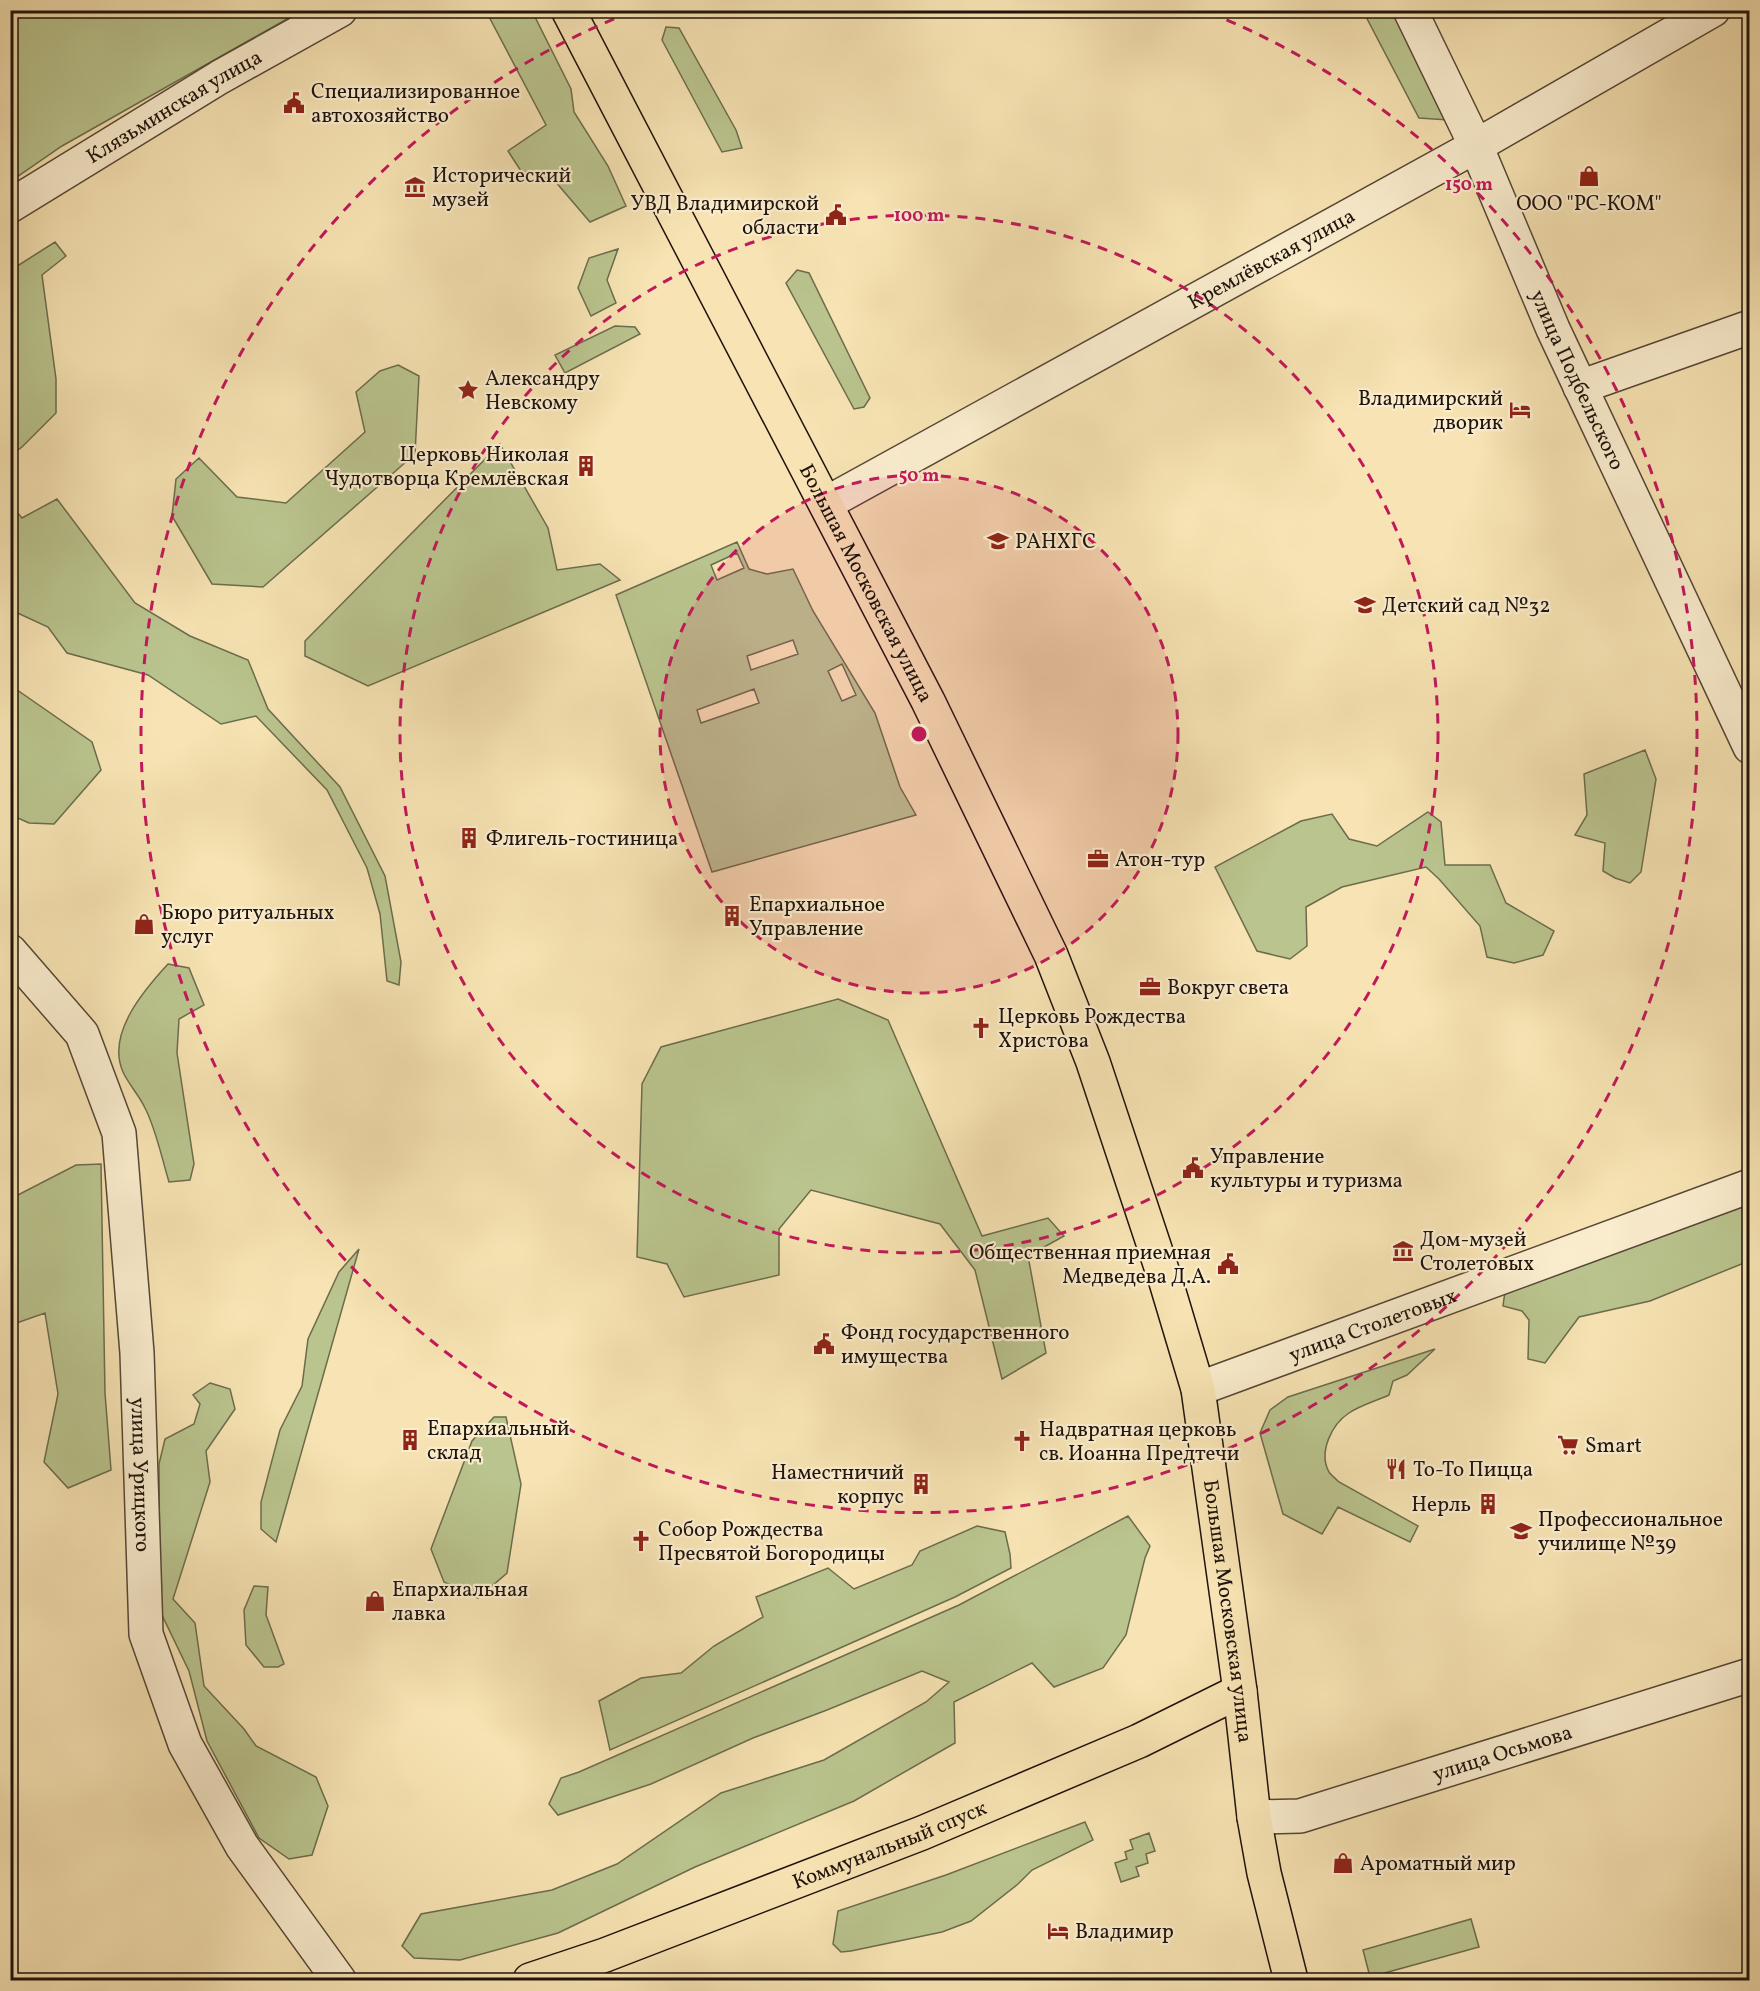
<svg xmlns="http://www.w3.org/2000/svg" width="1760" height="1991" viewBox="0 0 1760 1991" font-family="Vollkorn,serif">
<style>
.green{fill:#bac48e;stroke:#6c6c4d;stroke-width:1.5;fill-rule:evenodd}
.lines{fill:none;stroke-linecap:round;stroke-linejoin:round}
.minor-casing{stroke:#554736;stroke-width:36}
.major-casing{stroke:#1f130c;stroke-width:36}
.minor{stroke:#faedce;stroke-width:33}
.major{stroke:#f7e3b3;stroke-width:33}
.ring{fill:none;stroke:#c2185b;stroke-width:3;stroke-dasharray:10 8}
.labels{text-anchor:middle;stroke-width:4.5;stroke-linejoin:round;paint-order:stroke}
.poi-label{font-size:21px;fill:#1f130c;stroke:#faedce;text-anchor:start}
.street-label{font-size:21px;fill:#1f130c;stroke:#faedce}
.centre{fill:#c2185b;stroke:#faedce;stroke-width:3}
.ring-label{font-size:18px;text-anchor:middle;font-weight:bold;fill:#c2185b;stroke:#faedce;stroke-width:4.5;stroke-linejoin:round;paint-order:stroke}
</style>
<rect width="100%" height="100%" fill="#f7e3b3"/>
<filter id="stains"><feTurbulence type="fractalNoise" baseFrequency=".00333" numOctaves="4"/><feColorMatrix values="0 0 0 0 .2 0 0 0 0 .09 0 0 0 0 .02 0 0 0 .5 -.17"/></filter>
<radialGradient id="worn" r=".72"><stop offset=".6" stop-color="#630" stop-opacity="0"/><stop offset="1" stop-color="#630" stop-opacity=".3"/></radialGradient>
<path class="green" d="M 11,10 L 301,10 L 301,11 L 62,146 L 11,181 Z
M 486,11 L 532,11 L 571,89 L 574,112 L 608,166 L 626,206 L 590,222 L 554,180 L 521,171 L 508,151 L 546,125 Z
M 1363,11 L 1402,11 L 1448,120 L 1419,118 Z
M 666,27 L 679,28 L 736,130 L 742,148 L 722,152 L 662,40 Z
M 55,242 L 66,256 L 42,275 L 56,379 L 56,413 L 22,447 L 11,455 L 11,270 Z
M 618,249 L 607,280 L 616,303 L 591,316 L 578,288 L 589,258 Z
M 797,270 L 809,273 L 870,398 L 864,407 L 854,409 L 786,283 Z
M 615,326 L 635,327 L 640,334 L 565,373 L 555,355 Z
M 398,365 L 419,376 L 415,454 L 263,587 L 212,584 L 172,516 L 176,479 L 199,458 L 237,497 L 286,503 L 365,432 L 356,392 L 380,371 Z
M 500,444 L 548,528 L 557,570 L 600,564 L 620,580 L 368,686 L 305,656 L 305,641 Z
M 57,499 L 135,603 L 190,636 L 248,660 L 268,709 L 340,787 L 385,876 L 401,962 L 399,985 L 387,981 L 380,914 L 367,868 L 327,790 L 256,716 L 221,724 L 148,675 L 67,653 L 48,627 L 11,610 L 11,505 L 22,518 Z
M 737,542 L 749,569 L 767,574 L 793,569 L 813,611 L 875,713 L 900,787 L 916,815 L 712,872 L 616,595 ZM 737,553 L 744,568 L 717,580 L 711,565 ZM 793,640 L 798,654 L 751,670 L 747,656 ZM 842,664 L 856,695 L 842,701 L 828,671 ZM 754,689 L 759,703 L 701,723 L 697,710 Z
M 10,685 L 92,742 L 101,770 L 54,824 L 29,823 L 11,815 Z
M 1645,750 L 1656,779 L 1641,872 L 1630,883 L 1615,878 L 1603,871 L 1605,843 L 1575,835 L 1587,815 L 1584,774 Z
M 1428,812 L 1441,822 L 1445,865 L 1490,865 L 1506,903 L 1554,931 L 1543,955 L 1514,963 L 1487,957 L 1480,926 L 1439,879 L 1426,867 L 1342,887 L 1306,907 L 1307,946 L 1290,959 L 1257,951 L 1215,867 L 1301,821 L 1332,814 L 1349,839 L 1377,846 Z
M 168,964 L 189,968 L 204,1005 L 179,1019 L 177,1053 L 194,1164 L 190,1180 L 169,1182 C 162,1159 156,1129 145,1108 C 139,1095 129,1085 123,1072 C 106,1034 144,990 168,964 Z
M 838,999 L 888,1020 L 982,1236 L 1048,1218 L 1064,1236 L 1028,1256 L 1046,1353 L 1002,1379 L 975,1270 L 940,1224 L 811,1190 L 779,1229 L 779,1275 L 684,1297 L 667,1264 L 637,1257 L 642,1084 L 661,1047 Z
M 101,1164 L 105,1393 L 111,1470 L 68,1488 L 44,1462 L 58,1394 L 45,1313 L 11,1325 L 11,1189 L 16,1196 L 76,1165 Z
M 1749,1200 L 1749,1261 L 1650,1301 L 1579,1317 L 1545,1363 L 1528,1359 L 1529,1320 L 1522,1311 L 1503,1306 L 1506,1284 Z
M 359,1249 L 276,1542 L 261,1529 L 261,1502 L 280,1430 L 302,1386 L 308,1339 L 339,1272 Z
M 1435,1349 L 1407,1375 L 1393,1381 L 1389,1395 C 1376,1401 1361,1405 1349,1413 C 1332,1424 1318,1452 1329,1472 C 1331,1475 1336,1479 1339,1482 L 1418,1526 L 1410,1542 L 1338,1507 L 1322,1534 L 1283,1514 L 1260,1433 L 1270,1410 L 1288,1397 Z
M 210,1383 L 230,1389 L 235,1409 L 206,1451 L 210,1482 L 173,1599 L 195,1623 L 204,1686 L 244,1729 L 256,1746 L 316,1777 L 328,1806 L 312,1855 L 289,1859 L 259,1838 L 207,1741 L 189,1671 L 160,1611 L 159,1464 L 165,1439 L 194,1424 L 200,1404 L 193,1395 Z
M 494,1417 L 506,1417 L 521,1484 L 507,1573 L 478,1598 L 444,1582 L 431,1549 L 472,1441 Z
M 1128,1516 L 1150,1546 L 1145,1558 L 1126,1635 L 1103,1668 L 1054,1687 L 1032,1663 L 954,1702 L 955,1743 L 854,1801 L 695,1867 L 558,1933 L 460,1960 L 414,1958 L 402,1946 L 421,1914 L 552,1890 L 617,1864 L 721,1793 L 824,1760 L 926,1702 L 949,1682 L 922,1671 L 827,1710 L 753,1738 L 651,1784 L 558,1815 L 549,1804 L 561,1778 L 579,1772 L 959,1605 Z
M 977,1526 L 1005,1532 L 1010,1554 L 1011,1568 L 955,1597 L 610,1750 L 599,1701 L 641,1678 L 681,1673 L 714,1646 L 763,1617 L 756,1597 L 828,1568 L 854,1589 L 912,1565 L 920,1551 Z
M 254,1586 L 268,1587 L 266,1615 L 284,1664 L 278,1667 L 264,1667 L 246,1645 L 244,1610 Z
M 1085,1822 L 1093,1840 L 1032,1870 L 1018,1884 L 971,1921 L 942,1932 L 851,1951 L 841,1952 L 833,1944 L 838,1911 L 946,1875 Z
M 1149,1833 L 1155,1851 L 1146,1854 L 1148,1863 L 1136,1867 L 1139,1876 L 1121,1882 L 1115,1863 L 1127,1859 L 1125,1852 L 1133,1849 L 1130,1840 Z
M 1471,1919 L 1479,1947 L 1370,1977 L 1363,1950 Z"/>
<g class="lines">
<defs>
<g id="minor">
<path id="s1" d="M 1410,10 L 1476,146 L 1553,329 L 1750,747"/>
<path id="s2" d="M 10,206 L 220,77 L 340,10"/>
<path d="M 1580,387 L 1750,327"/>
<path id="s3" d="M 827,503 L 1476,146 L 1713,10"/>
<path id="s4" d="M 10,951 L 82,1034 L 119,1133 L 137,1353 L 146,1634 L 185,1744 L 242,1846 L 339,1980"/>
<path id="s5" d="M 1198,1389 L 1750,1186"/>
<path id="s6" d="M 1254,1817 L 1300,1816 L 1750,1675"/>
</g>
<g id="major">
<path id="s7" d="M 568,10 L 928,701 L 1051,955 L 1093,1062 L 1166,1282 L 1198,1389 L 1240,1691 L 1254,1817 L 1264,1873 L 1291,1980"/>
<path id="s8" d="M 530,1980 L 605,1955 L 922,1833 L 1139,1741 L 1240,1691"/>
</g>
</defs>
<use href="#minor" class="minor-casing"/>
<use href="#major" class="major-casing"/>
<use href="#minor" class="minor"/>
<use href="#major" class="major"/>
</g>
<circle cx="919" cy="734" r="259" fill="#c2185b" fill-opacity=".12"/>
<g class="ring">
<circle cx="919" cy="734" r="259"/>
<circle cx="919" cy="734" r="519"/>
<path d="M1210 13A778 778 0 1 1 628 13"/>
</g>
<defs>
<symbol id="civic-bare" viewBox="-9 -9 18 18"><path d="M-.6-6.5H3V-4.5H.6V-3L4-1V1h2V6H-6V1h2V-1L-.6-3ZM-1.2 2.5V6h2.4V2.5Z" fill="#8f2418" stroke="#faedce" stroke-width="2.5" paint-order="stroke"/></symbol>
<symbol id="shop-bare" viewBox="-9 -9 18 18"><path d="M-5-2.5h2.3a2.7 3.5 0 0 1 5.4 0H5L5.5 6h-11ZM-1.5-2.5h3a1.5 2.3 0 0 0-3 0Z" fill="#8f2418" stroke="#faedce" stroke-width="2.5" paint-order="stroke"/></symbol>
<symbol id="museum-bare" viewBox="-9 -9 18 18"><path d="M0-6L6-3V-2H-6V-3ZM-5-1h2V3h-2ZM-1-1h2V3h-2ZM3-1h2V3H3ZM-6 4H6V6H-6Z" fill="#8f2418" stroke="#faedce" stroke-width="2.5" paint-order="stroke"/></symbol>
<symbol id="sight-bare" viewBox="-9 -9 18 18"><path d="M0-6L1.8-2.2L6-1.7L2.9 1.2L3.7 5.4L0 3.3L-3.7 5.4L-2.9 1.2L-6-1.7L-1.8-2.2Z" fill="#8f2418" stroke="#faedce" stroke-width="2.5" paint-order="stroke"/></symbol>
<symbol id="hotel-bare" viewBox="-9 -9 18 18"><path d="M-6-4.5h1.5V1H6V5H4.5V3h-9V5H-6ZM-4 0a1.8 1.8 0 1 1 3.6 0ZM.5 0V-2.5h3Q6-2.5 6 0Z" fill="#8f2418" stroke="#faedce" stroke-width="2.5" paint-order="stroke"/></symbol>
<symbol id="building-bare" viewBox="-9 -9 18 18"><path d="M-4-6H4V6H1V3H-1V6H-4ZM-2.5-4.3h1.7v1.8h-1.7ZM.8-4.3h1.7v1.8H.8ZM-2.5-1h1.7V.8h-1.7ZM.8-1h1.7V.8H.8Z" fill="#8f2418" stroke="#faedce" stroke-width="2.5" paint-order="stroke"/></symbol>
<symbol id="university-bare" viewBox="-9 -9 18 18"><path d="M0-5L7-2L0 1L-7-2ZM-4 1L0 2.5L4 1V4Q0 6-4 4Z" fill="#8f2418" stroke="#faedce" stroke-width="2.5" paint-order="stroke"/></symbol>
<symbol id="school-bare" viewBox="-9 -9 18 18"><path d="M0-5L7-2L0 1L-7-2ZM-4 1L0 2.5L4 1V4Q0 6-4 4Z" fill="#8f2418" stroke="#faedce" stroke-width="2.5" paint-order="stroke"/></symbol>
<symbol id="office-bare" viewBox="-9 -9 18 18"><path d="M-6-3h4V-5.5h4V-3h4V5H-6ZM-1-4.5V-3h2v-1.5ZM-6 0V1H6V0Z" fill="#8f2418" stroke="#faedce" stroke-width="2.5" paint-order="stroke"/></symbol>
<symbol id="church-bare" viewBox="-9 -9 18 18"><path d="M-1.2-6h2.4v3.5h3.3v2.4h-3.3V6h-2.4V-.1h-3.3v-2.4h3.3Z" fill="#8f2418" stroke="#faedce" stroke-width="2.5" paint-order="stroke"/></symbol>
<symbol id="supermarket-bare" viewBox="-9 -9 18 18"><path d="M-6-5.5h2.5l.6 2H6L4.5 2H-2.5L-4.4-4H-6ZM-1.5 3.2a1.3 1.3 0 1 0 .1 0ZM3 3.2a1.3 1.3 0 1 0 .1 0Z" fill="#8f2418" stroke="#faedce" stroke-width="2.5" paint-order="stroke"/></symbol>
<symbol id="restaurant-bare" viewBox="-9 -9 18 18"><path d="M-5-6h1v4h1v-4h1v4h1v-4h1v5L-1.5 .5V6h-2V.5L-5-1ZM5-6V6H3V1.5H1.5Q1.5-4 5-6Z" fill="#8f2418" stroke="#faedce" stroke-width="2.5" paint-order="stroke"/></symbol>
</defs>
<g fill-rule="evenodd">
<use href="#civic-bare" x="279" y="88" width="30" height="30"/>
<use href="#shop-bare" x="1574" y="161" width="30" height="30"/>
<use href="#museum-bare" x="400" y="172" width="30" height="30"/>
<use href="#civic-bare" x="821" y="200" width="30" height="30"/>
<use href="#sight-bare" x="453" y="375" width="30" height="30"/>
<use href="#hotel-bare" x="1505" y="395" width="30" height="30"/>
<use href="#building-bare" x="571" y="451" width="30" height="30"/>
<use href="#university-bare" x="983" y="526" width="30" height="30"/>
<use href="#school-bare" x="1350" y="590" width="30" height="30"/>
<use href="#building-bare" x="454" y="823" width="30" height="30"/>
<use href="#office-bare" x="1083" y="844" width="30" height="30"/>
<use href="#building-bare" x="717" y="901" width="30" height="30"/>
<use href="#shop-bare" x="129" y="909" width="30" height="30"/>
<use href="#office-bare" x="1135" y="972" width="30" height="30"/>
<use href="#church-bare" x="966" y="1013" width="30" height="30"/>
<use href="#civic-bare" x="1178" y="1153" width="30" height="30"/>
<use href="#museum-bare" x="1388" y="1236" width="30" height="30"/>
<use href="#civic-bare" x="1213" y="1249" width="30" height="30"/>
<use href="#civic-bare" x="809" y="1329" width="30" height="30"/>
<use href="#building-bare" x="395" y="1425" width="30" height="30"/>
<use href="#church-bare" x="1007" y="1426" width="30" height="30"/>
<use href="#supermarket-bare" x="1553" y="1430" width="30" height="30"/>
<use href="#restaurant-bare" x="1381" y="1454" width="30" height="30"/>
<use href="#building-bare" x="906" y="1469" width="30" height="30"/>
<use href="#building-bare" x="1473" y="1489" width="30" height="30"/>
<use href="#university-bare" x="1506" y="1516" width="30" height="30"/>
<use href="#church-bare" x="626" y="1526" width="30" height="30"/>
<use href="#shop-bare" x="360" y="1586" width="30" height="30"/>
<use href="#shop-bare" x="1328" y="1848" width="30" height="30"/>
<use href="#hotel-bare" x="1043" y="1916" width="30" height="30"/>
</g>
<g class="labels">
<g class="poi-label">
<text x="311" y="98">Специализированное<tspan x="311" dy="24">автохозяйство</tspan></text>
<text x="432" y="182">Исторический<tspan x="432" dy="24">музей</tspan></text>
<text x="819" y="210" text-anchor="end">УВД Владимирской<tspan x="819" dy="24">области</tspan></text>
<text x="1589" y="210" text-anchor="middle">ООО "РС-КОМ"</text>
<text x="485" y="385">Александру<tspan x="485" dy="24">Невскому</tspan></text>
<text x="1503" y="405" text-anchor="end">Владимирский<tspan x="1503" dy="24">дворик</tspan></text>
<text x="569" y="461" text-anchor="end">Церковь Николая<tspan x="569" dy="24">Чудотворца Кремлёвская</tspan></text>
<text x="1015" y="548">РАНХГС</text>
<text x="1382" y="612">Детский сад №32</text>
<text x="486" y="845">Флигель-гостиница</text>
<text x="1115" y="866">Атон-тур</text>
<text x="749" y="911">Епархиальное<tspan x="749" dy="24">Управление</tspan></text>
<text x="161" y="919">Бюро ритуальных<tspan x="161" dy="24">услуг</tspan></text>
<text x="1167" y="994">Вокруг света</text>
<text x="998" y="1023">Церковь Рождества<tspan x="998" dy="24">Христова</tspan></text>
<text x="1210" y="1163">Управление<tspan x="1210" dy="24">культуры и туризма</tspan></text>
<text x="1420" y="1246">Дом-музей<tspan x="1420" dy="24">Столетовых</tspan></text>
<text x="1211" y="1259" text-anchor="end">Общественная приемная<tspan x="1211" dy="24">Медведева Д.А.</tspan></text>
<text x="841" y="1339">Фонд государственного<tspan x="841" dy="24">имущества</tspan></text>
<text x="427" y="1435">Епархиальный<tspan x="427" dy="24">склад</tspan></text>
<text x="1039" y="1436">Надвратная церковь<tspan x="1039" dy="24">св. Иоанна Предтечи</tspan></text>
<text x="1585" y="1452">Smart</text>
<text x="1413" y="1476">То-То Пицца</text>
<text x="904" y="1479" text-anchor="end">Наместничий<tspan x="904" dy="24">корпус</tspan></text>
<text x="1471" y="1511" text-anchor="end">Нерль</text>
<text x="1538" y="1526">Профессиональное<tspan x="1538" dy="24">училище №39</tspan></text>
<text x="658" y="1536">Собор Рождества<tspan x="658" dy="24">Пресвятой Богородицы</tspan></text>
<text x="392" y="1596">Епархиальная<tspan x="392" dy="24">лавка</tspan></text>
<text x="1360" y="1870">Ароматный мир</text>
<text x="1075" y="1938">Владимир</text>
</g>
<g class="street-label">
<text dy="7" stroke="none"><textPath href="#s2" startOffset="192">Клязьминская улица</textPath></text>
<text dy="7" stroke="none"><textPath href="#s3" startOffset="507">Кремлёвская улица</textPath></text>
<text dy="7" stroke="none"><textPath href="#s1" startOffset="406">улица Подбельского</textPath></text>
<text dy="7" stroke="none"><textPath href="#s7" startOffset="646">Большая Московская улица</textPath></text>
<text dy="7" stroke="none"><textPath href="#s5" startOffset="186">улица Столетовых</textPath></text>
<text dy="7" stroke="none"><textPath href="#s4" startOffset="558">улица Урицкого</textPath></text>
<text dy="7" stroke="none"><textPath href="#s7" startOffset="1744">Большая Московская улица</textPath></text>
<text dy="7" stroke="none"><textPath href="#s6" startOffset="258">улица Осьмова</textPath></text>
<text dy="7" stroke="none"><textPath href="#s8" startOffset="384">Коммунальный спуск</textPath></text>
</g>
</g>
<circle cx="919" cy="734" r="9" class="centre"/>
<g class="ring-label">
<text x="1469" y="190">150 m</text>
<text x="919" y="221">100 m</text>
<text x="919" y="481">50 m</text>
</g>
<rect width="1760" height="1991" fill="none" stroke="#f7e3b3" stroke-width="36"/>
<rect x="12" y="12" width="1736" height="1967" fill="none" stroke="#1f130c" stroke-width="3"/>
<rect x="18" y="18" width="1724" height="1955" fill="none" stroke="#1f130c" stroke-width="1.5"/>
<rect width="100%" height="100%" filter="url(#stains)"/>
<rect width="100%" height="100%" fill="url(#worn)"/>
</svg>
